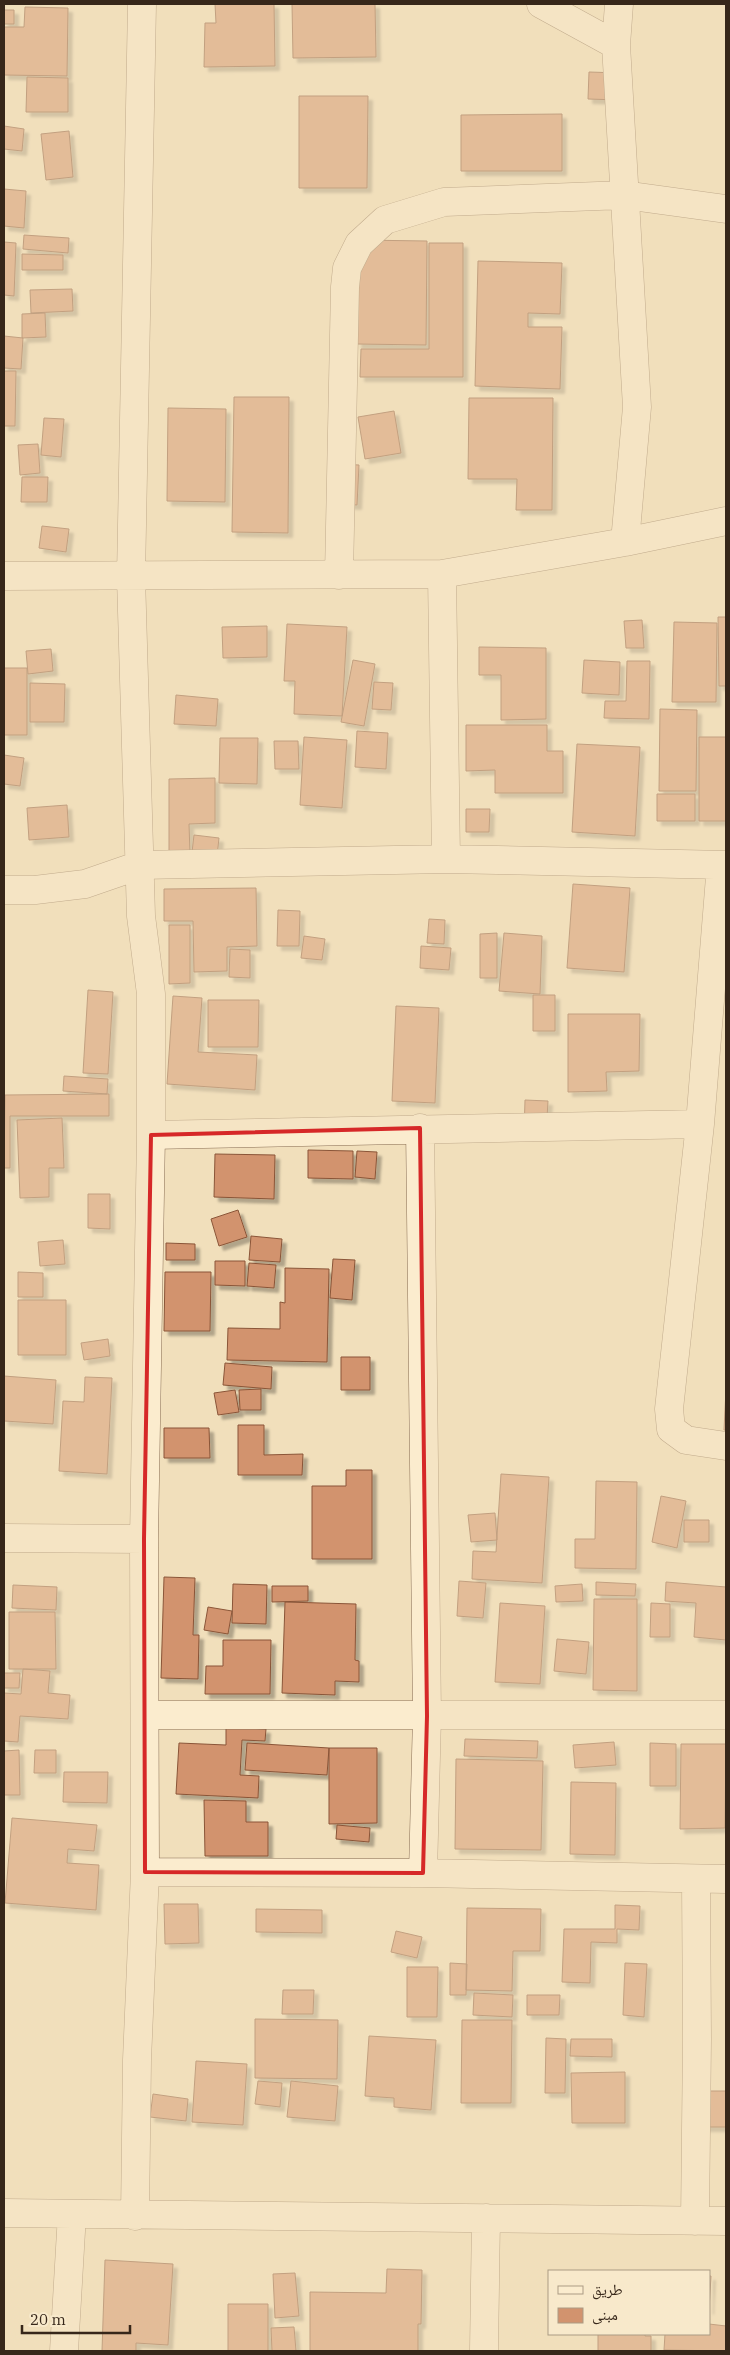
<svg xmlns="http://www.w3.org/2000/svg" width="730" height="2355" viewBox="0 0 730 2355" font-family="'IBM Plex Serif','Noto Naskh Arabic',serif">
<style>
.building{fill:#d2936e;stroke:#8a5538;filter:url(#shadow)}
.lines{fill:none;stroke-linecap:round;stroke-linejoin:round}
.street-casing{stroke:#896e54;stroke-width:29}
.street{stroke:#fbecce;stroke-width:28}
.marked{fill:none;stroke:#d62828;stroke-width:4;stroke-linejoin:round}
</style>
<defs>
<filter id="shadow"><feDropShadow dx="4.5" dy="4.5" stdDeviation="1" flood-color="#0004"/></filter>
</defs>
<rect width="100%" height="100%" fill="#f1dfbb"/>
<path class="building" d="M 215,4 L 274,4 L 275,66 L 204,67 L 205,23 L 216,23 Z
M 292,4 L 375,4 L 376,57 L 293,58 Z
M 25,7 L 68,8 L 67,76 L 4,75 L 4,27 L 24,27 Z
M 4,10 L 14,10 L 14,24 L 4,24 Z
M 589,72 L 620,73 L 619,100 L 588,99 Z
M 27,77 L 68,78 L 68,112 L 26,112 Z
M 299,96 L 368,96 L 367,188 L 299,188 Z
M 562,114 L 562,171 L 461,171 L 461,115 Z
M 4,126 L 24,129 L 22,151 L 4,149 Z
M 69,131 L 73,177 L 46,180 L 41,134 Z
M 4,189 L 26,191 L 24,228 L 4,226 Z
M 24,235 L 69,238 L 68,253 L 23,249 Z
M 359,240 L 427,241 L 426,345 L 357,344 Z
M 4,242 L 16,243 L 14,296 L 4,295 Z
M 429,243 L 463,243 L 463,377 L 360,377 L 361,349 L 429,349 Z
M 22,254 L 63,255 L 63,270 L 22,270 Z
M 478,261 L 562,263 L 560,314 L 528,313 L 528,327 L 562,327 L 560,389 L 475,386 Z
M 72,289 L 73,311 L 31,313 L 30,290 Z
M 45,313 L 46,337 L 22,338 L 22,314 Z
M 4,336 L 23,338 L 21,369 L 4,368 Z
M 4,371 L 16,371 L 15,426 L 4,426 Z
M 234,397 L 289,397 L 288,533 L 232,532 Z
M 469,398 L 553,398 L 552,510 L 516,510 L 517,479 L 468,479 Z
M 168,408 L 226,409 L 225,502 L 167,501 Z
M 394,411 L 401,453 L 365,459 L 358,417 Z
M 44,418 L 64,419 L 61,457 L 41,455 Z
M 38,444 L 40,473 L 20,475 L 18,445 Z
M 338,464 L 359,465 L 357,505 L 336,504 Z
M 22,477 L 48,477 L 47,502 L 21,502 Z
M 42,526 L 69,529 L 66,552 L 39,548 Z
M 718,617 L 726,617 L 726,686 L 719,686 Z
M 642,620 L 644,648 L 626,648 L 624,621 Z
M 674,622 L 717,623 L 716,702 L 672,702 Z
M 287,624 L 347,627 L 342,716 L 294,714 L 295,681 L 284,681 Z
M 267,626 L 267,657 L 223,658 L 222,627 Z
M 479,647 L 546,648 L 546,719 L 501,720 L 501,675 L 479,675 Z
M 51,649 L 53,671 L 28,674 L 26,651 Z
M 353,660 L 375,664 L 364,726 L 341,722 Z
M 584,660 L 620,662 L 619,695 L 582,693 Z
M 627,661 L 650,661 L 649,719 L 604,718 L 605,701 L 626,701 Z
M 4,668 L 27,668 L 27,735 L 4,735 Z
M 374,682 L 393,683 L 391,710 L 372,709 Z
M 30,683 L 65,684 L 64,722 L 30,722 Z
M 176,695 L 218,699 L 216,726 L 174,724 Z
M 660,709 L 697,710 L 696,791 L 659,791 Z
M 466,725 L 547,725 L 547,751 L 563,751 L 563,793 L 495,793 L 495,770 L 466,771 Z
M 357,731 L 388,733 L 386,769 L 355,767 Z
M 304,737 L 347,740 L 342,808 L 300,805 Z
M 699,737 L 726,737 L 726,821 L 699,821 Z
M 220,738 L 258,738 L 257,784 L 219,783 Z
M 274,741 L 298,741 L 299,769 L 275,769 Z
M 577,744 L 640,747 L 635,836 L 572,832 Z
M 4,755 L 24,758 L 20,786 L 4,784 Z
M 215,778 L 215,823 L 189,824 L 190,854 L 169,854 L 169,779 Z
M 657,794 L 695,794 L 695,821 L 657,821 Z
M 67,805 L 69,837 L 29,840 L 27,808 Z
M 466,809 L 490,809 L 489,832 L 466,832 Z
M 194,835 L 219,838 L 216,865 L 191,861 Z
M 573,884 L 630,888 L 624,972 L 567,968 Z
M 256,888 L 257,946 L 227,947 L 227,971 L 194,972 L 193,921 L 164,921 L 164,889 Z
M 278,910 L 300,911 L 299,946 L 277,946 Z
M 429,919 L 445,920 L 444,944 L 427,943 Z
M 169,925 L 190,925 L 190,983 L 169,984 Z
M 497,933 L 497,978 L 480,978 L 480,934 Z
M 504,933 L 542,936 L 540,994 L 499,991 Z
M 304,936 L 325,939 L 322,960 L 301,958 Z
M 421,946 L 451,948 L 449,970 L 420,968 Z
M 230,949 L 250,950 L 250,978 L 229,977 Z
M 88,990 L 113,992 L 108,1074 L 83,1073 Z
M 533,995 L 555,995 L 555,1031 L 533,1031 Z
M 173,996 L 202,998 L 198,1052 L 257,1055 L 255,1090 L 167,1084 Z
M 208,1000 L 259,1000 L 258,1047 L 208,1047 Z
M 396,1006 L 439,1008 L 435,1103 L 392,1101 Z
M 568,1014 L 640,1014 L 639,1071 L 606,1072 L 607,1091 L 568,1092 Z
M 64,1076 L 108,1079 L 107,1094 L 63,1091 Z
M 109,1094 L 109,1116 L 10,1116 L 10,1168 L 4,1168 L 5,1095 Z
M 525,1100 L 548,1101 L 546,1134 L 524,1133 Z
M 62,1118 L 64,1168 L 49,1168 L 49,1197 L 20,1198 L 17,1120 Z
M 308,1150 L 353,1151 L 353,1179 L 308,1178 Z
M 357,1151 L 377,1152 L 375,1179 L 355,1177 Z
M 215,1154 L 275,1155 L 274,1199 L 214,1197 Z
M 88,1194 L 110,1194 L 110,1229 L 88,1228 Z
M 238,1210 L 247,1237 L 219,1246 L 211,1219 Z
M 251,1236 L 282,1239 L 280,1262 L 249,1260 Z
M 63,1240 L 65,1264 L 40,1266 L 38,1242 Z
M 166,1243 L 195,1244 L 195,1260 L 166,1260 Z
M 333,1259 L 355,1260 L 352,1300 L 330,1298 Z
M 215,1261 L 245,1261 L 245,1286 L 215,1285 Z
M 249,1263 L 276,1265 L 274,1288 L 247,1286 Z
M 285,1268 L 329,1269 L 327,1362 L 227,1360 L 228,1328 L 280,1329 L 280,1302 L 285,1303 Z
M 18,1272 L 43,1273 L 43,1297 L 18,1297 Z
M 165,1272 L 211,1272 L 210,1331 L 164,1331 Z
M 18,1300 L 66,1300 L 66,1355 L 18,1355 Z
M 108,1339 L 110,1356 L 84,1360 L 81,1343 Z
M 341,1357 L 370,1357 L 370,1390 L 341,1390 Z
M 225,1363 L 272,1367 L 271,1389 L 223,1385 Z
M 4,1376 L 56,1380 L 53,1424 L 4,1421 Z
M 85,1377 L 112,1378 L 107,1474 L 59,1471 L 63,1401 L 84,1402 Z
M 261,1389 L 261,1410 L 240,1410 L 239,1390 Z
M 726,1389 L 726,1430 L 724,1430 Z
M 235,1390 L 239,1412 L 218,1415 L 214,1393 Z
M 238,1425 L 264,1425 L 264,1455 L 303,1454 L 302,1475 L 238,1475 Z
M 164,1428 L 209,1428 L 210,1458 L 164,1458 Z
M 346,1470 L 372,1470 L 372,1559 L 312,1559 L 312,1486 L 346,1486 Z
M 501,1474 L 549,1477 L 542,1583 L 472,1579 L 473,1551 L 496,1552 Z
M 596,1481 L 637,1482 L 636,1569 L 575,1568 L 575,1539 L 595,1539 Z
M 661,1496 L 686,1501 L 677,1548 L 652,1542 Z
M 495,1513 L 497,1540 L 471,1542 L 468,1515 Z
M 684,1520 L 709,1520 L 709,1542 L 684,1542 Z
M 164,1577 L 195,1578 L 193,1635 L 199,1635 L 198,1679 L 161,1678 Z
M 459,1581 L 486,1583 L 483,1618 L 457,1616 Z
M 596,1582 L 636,1584 L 635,1596 L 596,1595 Z
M 666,1582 L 726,1587 L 726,1640 L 694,1637 L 696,1603 L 665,1601 Z
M 233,1584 L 267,1585 L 266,1624 L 232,1623 Z
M 582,1584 L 583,1601 L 556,1602 L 555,1586 Z
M 13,1585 L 57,1587 L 56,1610 L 12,1608 Z
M 272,1586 L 308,1586 L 308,1601 L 272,1602 Z
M 594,1599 L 637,1599 L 637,1691 L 593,1690 Z
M 285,1602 L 356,1604 L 355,1660 L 359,1661 L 359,1682 L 335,1681 L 335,1695 L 282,1693 Z
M 500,1603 L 545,1606 L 540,1684 L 495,1682 Z
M 651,1603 L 670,1604 L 670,1637 L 650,1637 Z
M 208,1607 L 232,1611 L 228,1634 L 204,1630 Z
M 9,1612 L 55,1612 L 56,1669 L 9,1669 Z
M 557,1639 L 589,1642 L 586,1674 L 554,1671 Z
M 223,1640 L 271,1640 L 270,1694 L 205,1694 L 206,1666 L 223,1666 Z
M 23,1669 L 50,1671 L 48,1693 L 70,1695 L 68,1719 L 20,1716 L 18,1742 L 4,1741 L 4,1693 L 21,1694 Z
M 4,1673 L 20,1673 L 19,1688 L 4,1688 Z
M 226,1727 L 266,1729 L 265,1741 L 242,1740 L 240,1775 L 259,1776 L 258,1798 L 176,1794 L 179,1743 L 226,1745 Z
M 465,1739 L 538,1741 L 537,1758 L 464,1756 Z
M 614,1742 L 616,1765 L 575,1768 L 573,1745 Z
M 247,1743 L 329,1748 L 327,1775 L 245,1770 Z
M 650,1743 L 676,1744 L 676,1786 L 650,1786 Z
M 681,1744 L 726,1744 L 725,1828 L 680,1829 Z
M 329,1748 L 377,1748 L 377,1823 L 329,1824 Z
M 19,1750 L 20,1795 L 4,1795 L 4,1751 Z
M 35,1750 L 56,1750 L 56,1773 L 34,1773 Z
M 456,1759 L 543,1761 L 541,1850 L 455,1849 Z
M 64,1772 L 108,1772 L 107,1803 L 63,1802 Z
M 571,1782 L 616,1783 L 615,1855 L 570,1854 Z
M 204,1800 L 246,1801 L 246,1822 L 268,1822 L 268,1856 L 205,1856 Z
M 12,1818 L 97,1825 L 94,1851 L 68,1849 L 67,1863 L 99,1865 L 96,1910 L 5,1903 Z
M 337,1825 L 370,1828 L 369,1842 L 336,1839 Z
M 164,1904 L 198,1904 L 199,1943 L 165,1944 Z
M 615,1905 L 640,1906 L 639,1930 L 617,1929 L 617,1943 L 591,1942 L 590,1983 L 562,1982 L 564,1929 L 615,1929 Z
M 467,1908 L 541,1909 L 540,1951 L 513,1951 L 512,1991 L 466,1990 Z
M 256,1909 L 322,1910 L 322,1933 L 256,1932 Z
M 396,1931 L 422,1937 L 417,1958 L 391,1952 Z
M 450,1963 L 467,1964 L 466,1995 L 450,1995 Z
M 625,1963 L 647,1964 L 644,2017 L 623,2015 Z
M 407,1967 L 438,1967 L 437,2017 L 407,2017 Z
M 283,1990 L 314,1990 L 313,2014 L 282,2014 Z
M 474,1993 L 513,1995 L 512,2017 L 473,2015 Z
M 527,1995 L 560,1995 L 559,2015 L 527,2015 Z
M 255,2019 L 338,2020 L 337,2079 L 255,2078 Z
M 462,2020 L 512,2020 L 511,2103 L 461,2103 Z
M 369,2036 L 436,2040 L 431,2110 L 394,2107 L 394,2098 L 365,2096 Z
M 546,2038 L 566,2039 L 565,2093 L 545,2093 Z
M 571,2039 L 612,2039 L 612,2057 L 570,2056 Z
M 196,2061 L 247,2064 L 243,2125 L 192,2122 Z
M 625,2072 L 625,2123 L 572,2123 L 571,2073 Z
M 258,2081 L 282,2083 L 280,2107 L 255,2104 Z
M 291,2081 L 338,2086 L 335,2121 L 287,2117 Z
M 703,2091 L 726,2091 L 726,2127 L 703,2127 Z
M 153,2094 L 188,2099 L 186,2121 L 150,2117 Z
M 105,2260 L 173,2264 L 168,2345 L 136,2343 L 136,2351 L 102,2351 Z
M 387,2269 L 422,2270 L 421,2324 L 418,2324 L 418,2351 L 310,2351 L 310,2292 L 386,2293 Z
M 295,2273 L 299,2316 L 275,2318 L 273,2274 Z
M 709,2276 L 711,2276 L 709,2310 Z
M 228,2304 L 268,2304 L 268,2351 L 228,2351 Z
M 709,2324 L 726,2326 L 726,2351 L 664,2350 L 665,2334 L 709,2334 Z
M 294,2327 L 296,2351 L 272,2351 L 271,2328 Z
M 598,2334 L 645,2334 L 645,2336 L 651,2336 L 651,2351 L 598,2351 Z"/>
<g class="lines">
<defs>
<path id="street" d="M 541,4 L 616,45
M 619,4 L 616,45 L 637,407 L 625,542
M 442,574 L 446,859
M 339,575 L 345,287 L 347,268 L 359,244 L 385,220 L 444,202 L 624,195 L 726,209
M 4,576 L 442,574 L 625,542 L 726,521
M 721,865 L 700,1124 L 669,1409 L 671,1429 L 686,1440 L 726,1446
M 4,890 L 35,890 L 85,884 L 140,865 L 446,859 L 726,865
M 420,1128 L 427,1716 L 423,1873
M 151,1135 L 700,1124
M 4,1538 L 144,1539
M 145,1715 L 726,1715
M 145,1872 L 423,1873 L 726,1879
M 4,2213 L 726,2221
M 135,2216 L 137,2060 L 145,1872 L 144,1539 L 151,1135 L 151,994 L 141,916 L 131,577 L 142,4
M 695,2221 L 697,2039 L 696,1879
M 64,2351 L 72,2214
M 484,2351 L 486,2218"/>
</defs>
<use href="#street" class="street-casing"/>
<use href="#street" class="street"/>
</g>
<path d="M0 0H730V2355H0ZM 420,1128 L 427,1716 L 423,1873 L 145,1872 L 144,1539 L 151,1135 Z" fill="#f1dfbb" fill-opacity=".55" fill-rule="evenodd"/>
<path class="marked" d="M 420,1128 L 427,1716 L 423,1873 L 145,1872 L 144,1539 L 151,1135 Z"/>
<rect width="730" height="2355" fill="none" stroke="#37271a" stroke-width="10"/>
<rect x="548" y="2270" width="162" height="65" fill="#f8e9cb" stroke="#ab9b84"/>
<rect x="558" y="2286" width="25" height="8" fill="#fbecce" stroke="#ab9b84"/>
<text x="592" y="2295" font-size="15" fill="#37271a">طريق</text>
<rect x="558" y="2308" width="25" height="15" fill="#d2936e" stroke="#ab9b84"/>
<text x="592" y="2320" font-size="15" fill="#37271a">مبنى</text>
<path d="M22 2325v8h108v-8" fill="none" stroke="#37271a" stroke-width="2.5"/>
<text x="30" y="2325" font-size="15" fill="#37271a" stroke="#f8e9cb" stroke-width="4" paint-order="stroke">20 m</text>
</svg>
